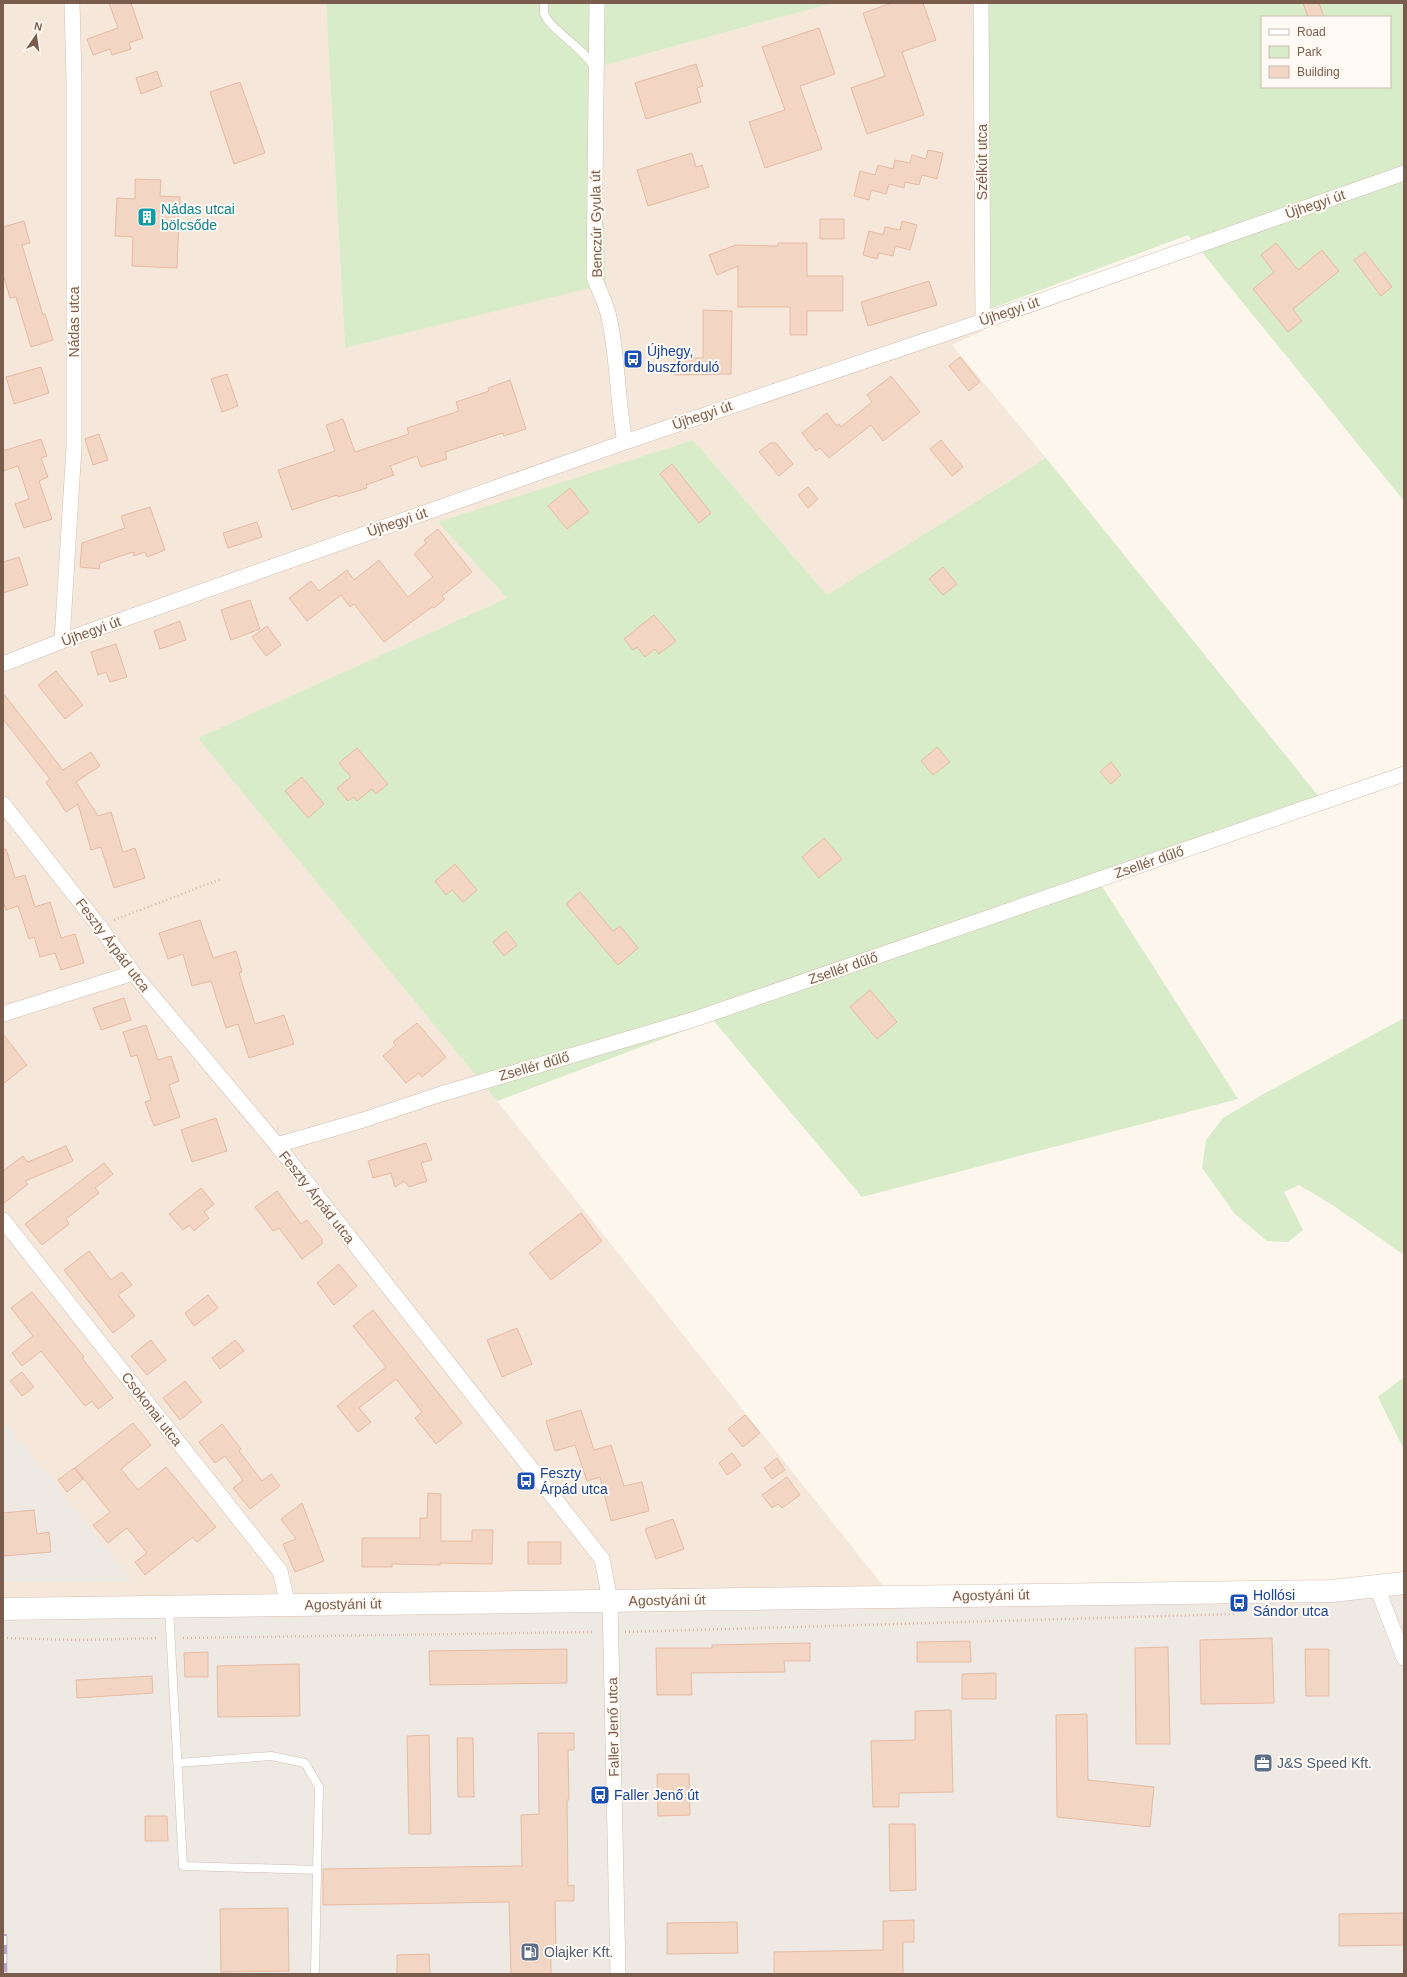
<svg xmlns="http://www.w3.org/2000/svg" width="1407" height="1977" viewBox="0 0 1407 1977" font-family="Helvetica,sans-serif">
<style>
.residential{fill:#f5e8da}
.industrial{fill:#efe9e4}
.green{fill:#d8ecc9;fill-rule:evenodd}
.building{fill:#f3d5c3;stroke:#e6bba3}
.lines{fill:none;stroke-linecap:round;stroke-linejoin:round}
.service-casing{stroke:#d1beb0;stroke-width:9}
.minor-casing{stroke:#d1beb0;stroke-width:16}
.secondary-casing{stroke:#d6c0b0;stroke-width:23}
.path{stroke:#d9b8a5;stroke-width:2.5;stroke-dasharray:1 3;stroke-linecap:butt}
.service{stroke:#fff;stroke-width:8}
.minor{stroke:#fff;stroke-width:15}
.secondary{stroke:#fff;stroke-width:22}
.rail-casing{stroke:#b9a8c9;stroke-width:4.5}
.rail{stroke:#fffaf3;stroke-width:3;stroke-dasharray:9;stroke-linecap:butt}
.labels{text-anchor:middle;stroke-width:4;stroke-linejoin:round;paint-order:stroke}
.street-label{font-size:14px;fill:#7a5c4d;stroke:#fffaf3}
.culture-label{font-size:14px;fill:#0d838f;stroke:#fffaf3;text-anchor:start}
.transit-label{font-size:14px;fill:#164399;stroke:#fffaf3;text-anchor:start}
.service-label{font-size:14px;fill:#4e5e75;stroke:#fffaf3;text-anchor:start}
</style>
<rect width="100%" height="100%" fill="#fdf6ec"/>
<path class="residential" d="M 3,3 L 326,3 L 345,348 L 598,67 L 833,3 L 982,3 L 982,331 L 952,345 L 1046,458 L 827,595 L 693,440 L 439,522 L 507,598 L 199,738 L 497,1101 L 884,1587 L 3,1609 Z"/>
<path class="industrial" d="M 3,1419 L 133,1581 L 3,1582 Z
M 1404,1583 L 1404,1974 L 3,1974 L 3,1609 Z"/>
<path class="green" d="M 326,3 L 833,3 L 598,67 L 606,284 L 345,348 Z
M 982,3 L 1404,3 L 1404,501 L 1188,235 L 982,312 ZM 1262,17 L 1390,17 L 1390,87 L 1262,87 Z
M 693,440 L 827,595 L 1046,458 L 1320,798 L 1098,880 L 1238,1099 L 862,1197 L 713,1020 L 497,1101 L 198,738 L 507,598 L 438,522 Z
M 1404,1018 L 1404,1255 L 1331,1204 L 1299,1185 L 1284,1192 L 1303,1230 L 1288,1242 L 1267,1241 L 1235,1214 L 1202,1168 L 1206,1140 L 1223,1118 L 1267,1092 Z
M 1404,1377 L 1404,1450 L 1378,1397 Z"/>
<path class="building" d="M 109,3 L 131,3 L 143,38 L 129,43 L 131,49 L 112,55 L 110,49 L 93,55 L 87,39 L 118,28 Z
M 892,3 L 923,3 L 936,40 L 902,52 L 924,115 L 867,134 L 851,88 L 885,76 L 863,13 Z
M 1303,3 L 1319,3 L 1324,17 L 1308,17 Z
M 819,28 L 835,74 L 800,86 L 822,149 L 765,168 L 749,122 L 785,110 L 762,47 Z
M 696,64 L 703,86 L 697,88 L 701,102 L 646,119 L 635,83 Z
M 157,71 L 162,86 L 141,94 L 136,78 Z
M 240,82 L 265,153 L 234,164 L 210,92 Z
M 928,150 L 943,153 L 937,179 L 922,175 L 919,185 L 905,182 L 904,188 L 889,184 L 886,194 L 871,190 L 869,200 L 854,196 L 860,171 L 875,175 L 878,165 L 893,169 L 895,160 L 910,163 L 912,155 L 926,159 Z
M 692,153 L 696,167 L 702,165 L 709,187 L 648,206 L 637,170 Z
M 135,179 L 161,180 L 160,196 L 180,197 L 177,268 L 132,266 L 133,237 L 115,236 L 117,198 L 135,199 Z
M 820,219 L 844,219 L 844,239 L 820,239 Z
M 24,221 L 30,243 L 22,245 L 43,315 L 45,314 L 53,340 L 31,347 L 16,297 L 10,298 L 3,274 L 3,227 Z
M 902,221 L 917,225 L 910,250 L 895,246 L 893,256 L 879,253 L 877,259 L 863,255 L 869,231 L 883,235 L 885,227 L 900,230 Z
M 778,243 L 807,243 L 807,276 L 843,276 L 843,311 L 807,311 L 807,335 L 790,335 L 790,307 L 738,307 L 738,266 L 717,275 L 709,255 L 736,245 L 778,246 Z
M 1276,243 L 1298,270 L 1322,250 L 1339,271 L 1293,309 L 1302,321 L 1288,332 L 1253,289 L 1274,272 L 1261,255 Z
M 1365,252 L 1392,287 L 1381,296 L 1354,260 Z
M 929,281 L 937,305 L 868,326 L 861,302 Z
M 703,310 L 732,311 L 731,374 L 675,375 L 675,358 L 703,358 Z
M 960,357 L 980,382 L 969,391 L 949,366 Z
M 41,367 L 49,393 L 14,404 L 6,377 Z
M 227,374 L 238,406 L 222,412 L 211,379 Z
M 891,376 L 920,412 L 883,441 L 871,425 L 829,458 L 820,448 L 816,451 L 802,433 L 827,413 L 837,426 L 839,424 L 841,427 L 872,402 L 867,395 Z
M 510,380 L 526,429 L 504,436 L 503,433 L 445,452 L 447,459 L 421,467 L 417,456 L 390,466 L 394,475 L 366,485 L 367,488 L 338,497 L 337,495 L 292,510 L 278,470 L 335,451 L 326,425 L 343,419 L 355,452 L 409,434 L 407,428 L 459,411 L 456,402 L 489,391 L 488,388 Z
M 99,434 L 108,460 L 93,465 L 85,439 Z
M 41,439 L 47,456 L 41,458 L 48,477 L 39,481 L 52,519 L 24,528 L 15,504 L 29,499 L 18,466 L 3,471 L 3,451 Z
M 941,440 L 963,467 L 952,476 L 930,449 Z
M 770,443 L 776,443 L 793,464 L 779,476 L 759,452 Z
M 672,464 L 711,513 L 699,523 L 660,474 Z
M 808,487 L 818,499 L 808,508 L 798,495 Z
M 570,488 L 589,512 L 567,529 L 548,506 Z
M 150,507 L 165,550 L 147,557 L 145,552 L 134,556 L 133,552 L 100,563 L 99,569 L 80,567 L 82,543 L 125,528 L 121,516 Z
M 257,522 L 262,537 L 228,548 L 223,533 Z
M 438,529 L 472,572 L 442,596 L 445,599 L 434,608 L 432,607 L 384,642 L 354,604 L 350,607 L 341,595 L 307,621 L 289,598 L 311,581 L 319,591 L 347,570 L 354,580 L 379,560 L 408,597 L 433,577 L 414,554 L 426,543 L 424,540 Z
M 19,557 L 28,585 L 3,593 L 3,562 Z
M 943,567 L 957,584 L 943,595 L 929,579 Z
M 250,600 L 260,629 L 231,640 L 221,610 Z
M 654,615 L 676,641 L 659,654 L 655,649 L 645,657 L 637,647 L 633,650 L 624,639 Z
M 180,621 L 186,640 L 160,649 L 154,631 Z
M 267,626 L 281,645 L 266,656 L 252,637 Z
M 116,644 L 127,677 L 110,682 L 106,672 L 98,675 L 91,652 Z
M 56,671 L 83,705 L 65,719 L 38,685 Z
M 3,693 L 63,770 L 91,752 L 100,766 L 76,782 L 98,816 L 111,812 L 123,852 L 135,848 L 145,878 L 114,888 L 101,847 L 91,850 L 78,804 L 66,812 L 46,782 L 50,779 L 3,719 Z
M 937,747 L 950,762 L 933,775 L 921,761 Z
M 357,748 L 388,784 L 376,794 L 372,789 L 357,801 L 354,797 L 348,801 L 337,788 L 351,777 L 339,763 Z
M 1111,762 L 1121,775 L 1111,784 L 1100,772 Z
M 302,777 L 324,804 L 308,818 L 285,791 Z
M 824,838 L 842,859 L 819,878 L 802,857 Z
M 3,849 L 6,849 L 15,878 L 25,875 L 35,907 L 50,902 L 61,938 L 75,934 L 84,963 L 61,970 L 55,953 L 40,957 L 34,937 L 29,939 L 18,906 L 6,910 L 3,902 Z
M 455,864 L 477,890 L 463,902 L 452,890 L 446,895 L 435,881 Z
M 580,892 L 613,931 L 620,926 L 638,948 L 618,965 L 566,904 Z
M 200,920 L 213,958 L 236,951 L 242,972 L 239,973 L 255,1024 L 284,1015 L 294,1044 L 249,1058 L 238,1024 L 226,1028 L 211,981 L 192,986 L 183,954 L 168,959 L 159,933 Z
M 506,931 L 517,945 L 504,956 L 493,942 Z
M 870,990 L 897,1022 L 877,1039 L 850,1007 Z
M 124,998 L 131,1020 L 101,1030 L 93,1008 Z
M 417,1023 L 446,1057 L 422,1077 L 419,1073 L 406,1083 L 383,1056 L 396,1045 L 393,1042 Z
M 146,1025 L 158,1060 L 171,1056 L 179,1081 L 169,1085 L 180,1117 L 154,1126 L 145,1102 L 151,1100 L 137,1055 L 131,1057 L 123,1032 Z
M 3,1034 L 27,1065 L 3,1084 Z
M 216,1118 L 227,1151 L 192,1162 L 181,1130 Z
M 426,1143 L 432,1160 L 421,1163 L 427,1181 L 409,1187 L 404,1181 L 395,1187 L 391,1173 L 373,1178 L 368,1161 Z
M 66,1146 L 73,1161 L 25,1181 L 28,1184 L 3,1204 L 3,1171 L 23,1156 L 28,1162 Z
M 104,1163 L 113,1174 L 95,1188 L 99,1193 L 66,1219 L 69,1224 L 42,1245 L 25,1224 Z
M 201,1188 L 214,1204 L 204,1212 L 209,1218 L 194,1231 L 190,1225 L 183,1230 L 169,1214 Z
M 277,1191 L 301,1224 L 307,1220 L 322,1239 L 322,1244 L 302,1259 L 279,1228 L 273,1231 L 255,1207 Z
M 581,1213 L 602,1241 L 551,1280 L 529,1253 Z
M 89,1251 L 111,1280 L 122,1272 L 132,1285 L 118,1295 L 135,1316 L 113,1333 L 64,1270 Z
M 339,1264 L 357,1286 L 334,1305 L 317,1283 Z
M 32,1292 L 84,1357 L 82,1358 L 113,1398 L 98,1409 L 92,1401 L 85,1406 L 41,1351 L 22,1366 L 12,1353 L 33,1336 L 11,1308 Z
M 208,1295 L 218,1308 L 194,1326 L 185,1313 Z
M 373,1310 L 462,1423 L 436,1444 L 415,1418 L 422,1412 L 396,1379 L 359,1408 L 371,1422 L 358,1432 L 337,1406 L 386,1367 L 353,1326 Z
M 517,1328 L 532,1364 L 502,1377 L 487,1340 Z
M 151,1340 L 166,1360 L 147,1375 L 131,1356 Z
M 235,1340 L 244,1351 L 220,1369 L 212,1358 Z
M 22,1372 L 34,1387 L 22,1396 L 10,1381 Z
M 185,1381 L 202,1402 L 180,1420 L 163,1398 Z
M 581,1410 L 594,1450 L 611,1445 L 624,1486 L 642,1482 L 649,1511 L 611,1521 L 600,1477 L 587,1481 L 575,1445 L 555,1451 L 546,1421 Z
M 745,1415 L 760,1433 L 743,1447 L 728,1429 Z
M 133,1423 L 151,1445 L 121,1469 L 138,1490 L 166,1467 L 216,1527 L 197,1542 L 193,1537 L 145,1575 L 135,1562 L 147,1553 L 127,1528 L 108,1543 L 93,1525 L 110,1512 L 75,1468 Z
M 222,1424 L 241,1449 L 239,1451 L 262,1481 L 271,1474 L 280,1486 L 250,1509 L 233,1488 L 243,1480 L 225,1456 L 215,1463 L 199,1442 Z
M 732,1453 L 741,1465 L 727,1475 L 719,1463 Z
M 777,1458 L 785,1470 L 772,1479 L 764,1468 Z
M 74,1468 L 83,1479 L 67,1492 L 58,1480 Z
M 787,1477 L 800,1495 L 782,1508 L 778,1504 L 772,1508 L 762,1495 Z
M 428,1493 L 441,1494 L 441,1541 L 472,1541 L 472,1530 L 493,1530 L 492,1564 L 440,1563 L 440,1565 L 392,1564 L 392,1567 L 362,1567 L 362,1538 L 420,1538 L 420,1518 L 427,1518 Z
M 302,1503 L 324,1561 L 295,1572 L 283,1544 L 296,1539 L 281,1519 Z
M 34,1510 L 37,1534 L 49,1532 L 51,1552 L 3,1556 L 3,1513 Z
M 673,1519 L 684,1549 L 656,1559 L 645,1529 Z
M 528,1542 L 561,1542 L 561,1564 L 528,1564 Z
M 1272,1638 L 1274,1703 L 1201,1704 L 1200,1640 Z
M 970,1641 L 971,1662 L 917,1662 L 917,1642 Z
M 810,1643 L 810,1661 L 784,1661 L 785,1672 L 691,1673 L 692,1695 L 657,1695 L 656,1648 L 712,1648 L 712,1645 Z
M 1168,1647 L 1170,1744 L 1136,1744 L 1135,1648 Z
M 567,1649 L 567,1683 L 430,1685 L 429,1651 Z
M 1305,1649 L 1329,1649 L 1329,1696 L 1306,1696 Z
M 208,1652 L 208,1677 L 185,1677 L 184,1653 Z
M 299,1664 L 300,1716 L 218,1717 L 217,1666 Z
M 996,1673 L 996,1699 L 962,1699 L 962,1674 Z
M 152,1676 L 153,1693 L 77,1698 L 76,1680 Z
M 951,1710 L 953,1792 L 899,1793 L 899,1807 L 873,1807 L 871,1741 L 915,1740 L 915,1711 Z
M 1087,1714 L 1088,1780 L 1154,1787 L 1150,1827 L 1057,1817 L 1056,1715 Z
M 538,1733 L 574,1733 L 574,1750 L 568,1750 L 569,1800 L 567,1800 L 568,1886 L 574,1885 L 574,1901 L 555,1901 L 556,1950 L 551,1951 L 551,1974 L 511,1974 L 509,1902 L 323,1905 L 323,1869 L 522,1866 L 521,1815 L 539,1814 Z
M 429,1735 L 431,1834 L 409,1834 L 407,1736 Z
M 457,1738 L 473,1738 L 474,1797 L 458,1797 Z
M 657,1774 L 689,1774 L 690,1815 L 658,1816 Z
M 145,1816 L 167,1816 L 168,1841 L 145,1841 Z
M 889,1824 L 915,1824 L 916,1890 L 890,1891 Z
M 288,1908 L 289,1971 L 221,1972 L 220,1909 Z
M 1404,1913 L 1404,1945 L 1339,1946 L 1339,1914 Z
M 914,1920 L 914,1942 L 903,1942 L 903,1974 L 774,1974 L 774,1952 L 883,1950 L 883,1921 Z
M 737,1922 L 738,1953 L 667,1954 L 667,1923 Z
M 429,1954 L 430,1974 L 397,1974 L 397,1955 Z"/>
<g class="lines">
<defs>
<path id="service" d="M 544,3 C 544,6 544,10 544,13 C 548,28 584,48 593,66
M 169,1608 L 183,1866 L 317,1870 L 315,1974
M 178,1763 L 271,1756 L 305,1763 L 319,1787 L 317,1870"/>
<path id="minor" d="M 597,3 L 594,277 C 599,290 606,304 609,317 C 618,358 617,400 625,442
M 981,3 L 983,321
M 62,641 L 74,447 L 74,80 L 72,3
M 3,664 L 62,641 L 625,442 L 983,321 L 1404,173
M 3,804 L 99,926 L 133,973 L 277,1145 L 602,1559 L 610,1600 L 618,1974
M 3,1014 L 133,973
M 277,1145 L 363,1120 L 441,1094 L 692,1020 L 1404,774
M 3,1220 L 280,1571 L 288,1605
M 1377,1587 L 1404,1658"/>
<path id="secondary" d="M 3,1609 L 1332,1591 L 1404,1583"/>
</defs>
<use href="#service" class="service-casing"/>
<use href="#minor" class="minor-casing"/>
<use href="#secondary" class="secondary-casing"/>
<path class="path" d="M 114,920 L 221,879
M 625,1632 L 1234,1614
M 3,1638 L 79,1640 L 158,1638
M 183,1638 L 594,1632"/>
<use href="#service" class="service"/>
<use href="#minor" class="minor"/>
<use href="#secondary" class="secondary"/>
<defs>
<path id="rail" d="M 5,1936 L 5,1974"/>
</defs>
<use href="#rail" class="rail-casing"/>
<use href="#rail" class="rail"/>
</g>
<defs>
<symbol id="building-square" viewBox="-11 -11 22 22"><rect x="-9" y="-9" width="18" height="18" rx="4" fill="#0f9aa8" stroke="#fffaf3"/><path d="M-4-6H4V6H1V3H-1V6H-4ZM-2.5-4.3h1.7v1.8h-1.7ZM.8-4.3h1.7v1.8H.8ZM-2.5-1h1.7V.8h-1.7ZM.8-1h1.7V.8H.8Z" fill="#fff"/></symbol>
<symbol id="bus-square" viewBox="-11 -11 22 22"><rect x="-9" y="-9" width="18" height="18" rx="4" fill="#1a4fb4" stroke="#fffaf3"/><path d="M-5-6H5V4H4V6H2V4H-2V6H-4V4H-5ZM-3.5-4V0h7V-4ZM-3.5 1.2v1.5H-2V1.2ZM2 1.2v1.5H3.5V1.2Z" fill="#fff"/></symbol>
<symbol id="office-square" viewBox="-11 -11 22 22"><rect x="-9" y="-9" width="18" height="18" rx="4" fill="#5c6f8a" stroke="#fffaf3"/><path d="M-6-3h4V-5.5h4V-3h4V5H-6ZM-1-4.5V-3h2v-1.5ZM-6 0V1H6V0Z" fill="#fff"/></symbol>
<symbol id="fuel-square" viewBox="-11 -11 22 22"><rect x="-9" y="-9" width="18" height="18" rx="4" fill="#5c6f8a" stroke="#fffaf3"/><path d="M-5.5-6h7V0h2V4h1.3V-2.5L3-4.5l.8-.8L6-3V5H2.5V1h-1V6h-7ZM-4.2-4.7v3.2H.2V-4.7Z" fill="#fff"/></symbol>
</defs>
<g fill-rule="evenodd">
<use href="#building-square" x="136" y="206" width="22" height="22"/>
<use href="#bus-square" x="622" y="348" width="22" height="22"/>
<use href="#bus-square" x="515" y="1470" width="22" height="22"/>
<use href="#bus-square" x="1228" y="1592" width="22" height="22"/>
<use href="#office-square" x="1252" y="1752" width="22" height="22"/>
<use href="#bus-square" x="589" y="1784" width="22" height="22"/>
<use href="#fuel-square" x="519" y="1941" width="22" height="22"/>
</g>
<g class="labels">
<g class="street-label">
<text transform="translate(982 162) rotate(-90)" y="5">Szélkút utca</text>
<text transform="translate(1315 204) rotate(-19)" y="5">Újhegyi út</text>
<text transform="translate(596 224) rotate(-91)" y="5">Benczúr Gyula út</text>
<text transform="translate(1009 311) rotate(-19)" y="5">Újhegyi út</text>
<text transform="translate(74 322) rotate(-90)" y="5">Nádas utca</text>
<text transform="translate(702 415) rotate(-19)" y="5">Újhegyi út</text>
<text transform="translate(397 522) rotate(-19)" y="5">Újhegyi út</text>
<text transform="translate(91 631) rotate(-20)" y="5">Újhegyi út</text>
<text transform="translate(1149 862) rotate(-19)" y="5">Zsellér dűlő</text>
<text transform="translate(113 945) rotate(53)" y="5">Feszty Árpád utca</text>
<text transform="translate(843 968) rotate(-19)" y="5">Zsellér dűlő</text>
<text transform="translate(534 1066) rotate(-16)" y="5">Zsellér dűlő</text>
<text transform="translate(317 1197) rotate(52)" y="5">Feszty Árpád utca</text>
<text transform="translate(152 1409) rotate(52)" y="5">Csokonai utca</text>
<text transform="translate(991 1595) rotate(-1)" y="5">Agostyáni út</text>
<text transform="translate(667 1600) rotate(-1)" y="5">Agostyáni út</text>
<text transform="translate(343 1604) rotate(-1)" y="5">Agostyáni út</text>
<text transform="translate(613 1727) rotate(-91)" y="5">Faller Jenő utca</text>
</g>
<g class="culture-label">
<text x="161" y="214">Nádas utcai<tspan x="161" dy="16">bölcsőde</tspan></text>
</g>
<g class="transit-label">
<text x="647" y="356">Újhegy,<tspan x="647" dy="16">buszforduló</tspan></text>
<text x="540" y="1478">Feszty<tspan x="540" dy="16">Árpád utca</tspan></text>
<text x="1253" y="1600">Hollósi<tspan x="1253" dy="16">Sándor utca</tspan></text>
<text x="614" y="1800">Faller Jenő út</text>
</g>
<g class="service-label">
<text x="1277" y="1768">J&amp;S Speed Kft.</text>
<text x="544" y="1957">Olajker Kft.</text>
</g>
</g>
<rect width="1407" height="1977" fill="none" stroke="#7a5c4d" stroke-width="8"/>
<rect x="1261" y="16" width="130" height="72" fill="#fffaf3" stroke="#cabbb1"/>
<rect x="1269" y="29" width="20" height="6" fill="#ffffff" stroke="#cabbb1"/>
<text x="1297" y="36" font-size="12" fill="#7a5c4d">Road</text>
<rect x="1269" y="46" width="20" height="12" fill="#d8ecc9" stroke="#cabbb1"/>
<text x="1297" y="56" font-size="12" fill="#7a5c4d">Park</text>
<rect x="1269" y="66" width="20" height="12" fill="#f3d5c3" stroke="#cabbb1"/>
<text x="1297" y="76" font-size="12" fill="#7a5c4d">Building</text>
<g transform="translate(36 36) rotate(13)" stroke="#fffaf3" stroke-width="3" paint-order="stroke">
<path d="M0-3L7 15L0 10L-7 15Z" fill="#7a5c4d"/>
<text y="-6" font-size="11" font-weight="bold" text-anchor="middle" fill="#7a5c4d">N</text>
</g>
</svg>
